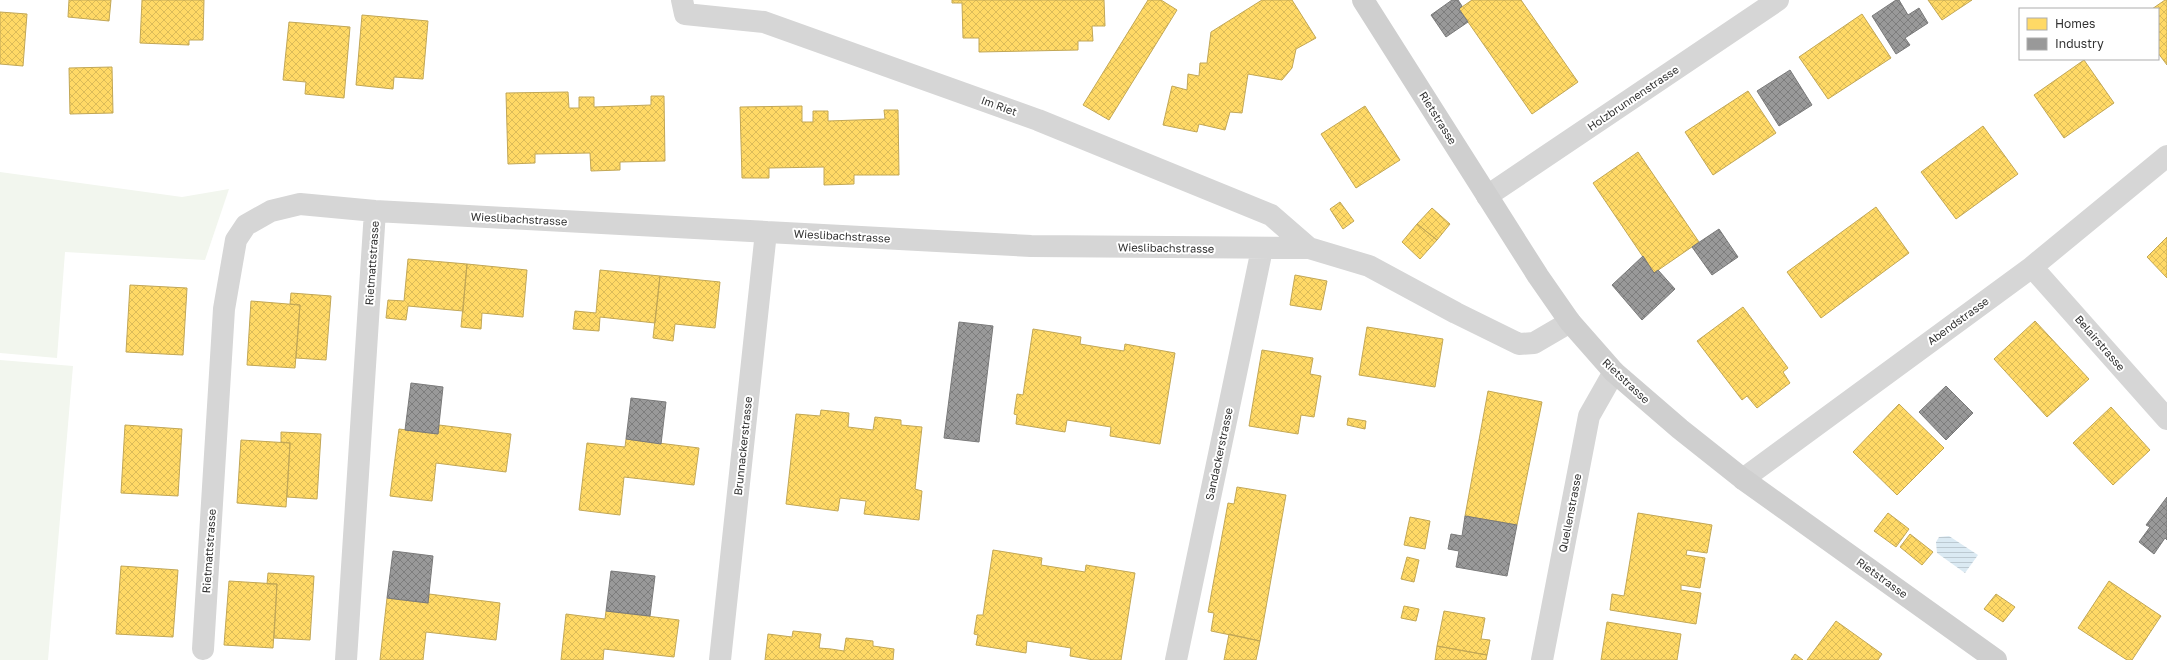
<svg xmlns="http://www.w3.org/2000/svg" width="2167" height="660" viewBox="0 0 2167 660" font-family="'Golos Text',sans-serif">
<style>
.green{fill:#f2f6ee}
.water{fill:url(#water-rules)}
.homes{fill:url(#homes-cross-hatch);stroke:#c2a756}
.industry{fill:url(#industry-cross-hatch);stroke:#7a7a7a}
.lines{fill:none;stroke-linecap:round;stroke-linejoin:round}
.street{stroke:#d6d6d6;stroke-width:22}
.secondary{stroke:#cfcfcf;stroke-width:22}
.labels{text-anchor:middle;stroke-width:4;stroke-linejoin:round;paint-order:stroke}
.street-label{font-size:11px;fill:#323232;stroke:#fff}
</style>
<defs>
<pattern id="water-rules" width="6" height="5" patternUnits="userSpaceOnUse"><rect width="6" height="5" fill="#dbeaf3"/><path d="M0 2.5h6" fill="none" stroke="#bcc9d1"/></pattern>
<pattern id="homes-cross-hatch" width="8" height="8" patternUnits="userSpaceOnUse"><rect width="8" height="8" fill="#ffd966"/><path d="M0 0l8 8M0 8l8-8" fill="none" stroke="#dbbb59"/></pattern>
<pattern id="industry-cross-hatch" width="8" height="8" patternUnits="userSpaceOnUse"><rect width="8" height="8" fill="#999"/><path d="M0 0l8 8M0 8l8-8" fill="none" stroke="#7d7d7d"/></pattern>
</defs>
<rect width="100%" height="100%" fill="#fff"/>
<path class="green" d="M 0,172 L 182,197 L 229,189 L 205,260 L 65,252 L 57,358 L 0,353 Z
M 0,360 L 73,366 L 48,660 L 0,660 Z"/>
<path class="water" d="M 1949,536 L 1978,555 L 1965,573 L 1937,553 L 1936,542 L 1939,537 Z"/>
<path class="homes" d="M 69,0 L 111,0 L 109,21 L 68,17 Z
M 142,0 L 204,0 L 203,40 L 189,40 L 189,45 L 140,43 Z
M 952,0 L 1104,0 L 1105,26 L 1092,26 L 1093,41 L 1078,41 L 1078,50 L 979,52 L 979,38 L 963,38 L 962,3 L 952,3 Z
M 1148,0 L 1161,0 L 1177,10 L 1109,120 L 1083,105 Z
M 1262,0 L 1292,0 L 1316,38 L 1296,49 L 1292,68 L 1282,80 L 1248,74 L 1242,113 L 1230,112 L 1225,130 L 1199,124 L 1197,132 L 1163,125 L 1172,86 L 1187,90 L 1188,74 L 1199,76 L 1200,63 L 1207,63 L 1211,32 Z
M 1472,0 L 1521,0 L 1578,82 L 1532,114 L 1459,9 Z
M 1928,0 L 1972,0 L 1942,20 Z
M 2165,0 L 2167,0 L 2167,65 L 2158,53 L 2158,9 L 2152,9 Z
M 0,12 L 27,14 L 23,66 L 0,64 Z
M 1862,14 L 1891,58 L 1828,99 L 1799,57 Z
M 362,15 L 428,21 L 423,79 L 394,77 L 393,89 L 356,85 Z
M 289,22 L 350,27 L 344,98 L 305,94 L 306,82 L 283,80 Z
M 2084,60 L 2114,103 L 2064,138 L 2034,95 Z
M 112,67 L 113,113 L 70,114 L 69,68 Z
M 1748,91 L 1776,133 L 1713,175 L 1685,132 Z
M 568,92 L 569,108 L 579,108 L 579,97 L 594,97 L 594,107 L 651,105 L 651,96 L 664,96 L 665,161 L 620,162 L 620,170 L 591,171 L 590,153 L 535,154 L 535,163 L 508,164 L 506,93 Z
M 802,106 L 802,122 L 813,122 L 813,111 L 828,111 L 828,121 L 885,119 L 884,110 L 898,110 L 899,175 L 854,175 L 854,184 L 824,185 L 824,167 L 769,168 L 769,178 L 742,178 L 740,107 Z
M 1365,106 L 1400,160 L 1356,188 L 1321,134 Z
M 1983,126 L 2018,174 L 1956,219 L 1921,172 Z
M 1638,152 L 1699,242 L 1654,273 L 1593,183 Z
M 1340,202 L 1354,221 L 1343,229 L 1330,209 Z
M 1876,207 L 1909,253 L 1821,318 L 1787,272 Z
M 1432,208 L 1450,224 L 1437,240 L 1417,224 Z
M 1417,224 L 1437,240 L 1420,259 L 1402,242 Z
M 2167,237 L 2167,278 L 2147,257 Z
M 408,259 L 467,264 L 463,311 L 408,306 L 406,320 L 386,318 L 388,300 L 404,301 Z
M 467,264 L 527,270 L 523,317 L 482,313 L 481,329 L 461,327 Z
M 600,270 L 660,276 L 655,323 L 600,317 L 599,331 L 573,329 L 575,311 L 596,313 Z
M 1295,275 L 1327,281 L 1321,310 L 1290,305 Z
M 660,276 L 720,282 L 715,328 L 675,324 L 673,341 L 653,338 Z
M 130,285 L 187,288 L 183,355 L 126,352 Z
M 291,293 L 331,296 L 326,360 L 296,358 L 300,305 L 290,304 Z
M 251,301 L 300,305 L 295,368 L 247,365 Z
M 1743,307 L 1788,368 L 1783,372 L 1790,383 L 1757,408 L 1747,396 L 1742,400 L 1697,341 Z
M 2035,321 L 2089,379 L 2047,417 L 1994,359 Z
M 1367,327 L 1443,339 L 1435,387 L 1359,375 Z
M 1033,329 L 1081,337 L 1080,344 L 1104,348 L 1124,351 L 1125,344 L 1175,353 L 1160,444 L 1110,436 L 1111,427 L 1067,420 L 1065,432 L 1016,424 L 1017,415 L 1014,414 L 1017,394 L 1023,395 Z
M 1262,350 L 1313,358 L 1310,374 L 1321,376 L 1314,417 L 1301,415 L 1298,434 L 1249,426 Z
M 1488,391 L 1542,402 L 1517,525 L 1465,516 Z
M 1899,404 L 1944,448 L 1897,495 L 1853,452 Z
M 2111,407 L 2150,450 L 2113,485 L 2073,443 Z
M 821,410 L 849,413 L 848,427 L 873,430 L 875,417 L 901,420 L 901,425 L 922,427 L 915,489 L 922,491 L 919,520 L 864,514 L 866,501 L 840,498 L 838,511 L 786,504 L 796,414 L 820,416 Z
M 1348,418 L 1366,421 L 1365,429 L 1347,425 Z
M 125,425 L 182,429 L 178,496 L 121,493 Z
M 439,425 L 511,434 L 506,472 L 436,463 L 432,501 L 390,496 L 399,429 L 438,434 Z
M 281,432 L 321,434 L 317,499 L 287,497 L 290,443 L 281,442 Z
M 626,439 L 699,448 L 694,485 L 624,477 L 620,515 L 579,510 L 587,443 L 625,447 Z
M 241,440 L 290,443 L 286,507 L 237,503 Z
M 1237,487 L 1286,495 L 1260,641 L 1211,631 L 1214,613 L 1208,612 L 1228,503 L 1234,504 Z
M 1638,513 L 1712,525 L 1707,553 L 1687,550 L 1686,555 L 1705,558 L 1700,588 L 1681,585 L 1681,590 L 1701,593 L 1696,624 L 1610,610 L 1612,594 L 1624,596 Z
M 1888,513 L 1909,529 L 1896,547 L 1874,531 Z
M 1410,517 L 1430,521 L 1425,549 L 1404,545 Z
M 1910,534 L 1933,552 L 1922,565 L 1900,547 Z
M 993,550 L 1042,558 L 1041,565 L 1085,572 L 1086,565 L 1135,573 L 1121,660 L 1094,660 L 1070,656 L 1071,648 L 1027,641 L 1026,653 L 976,645 L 978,635 L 974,634 L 977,615 L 983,615 Z
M 1407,557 L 1419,560 L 1414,582 L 1401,579 Z
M 121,566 L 178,570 L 173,637 L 116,634 Z
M 268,573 L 314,576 L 310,640 L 274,638 L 277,584 L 267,584 Z
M 229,581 L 277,584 L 273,648 L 224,645 Z
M 2109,581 L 2161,616 L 2132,660 L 2127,660 L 2078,628 Z
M 429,594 L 500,603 L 496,640 L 426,632 L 423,660 L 380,660 L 387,598 L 428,603 Z
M 1996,594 L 2015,607 L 2003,622 L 1984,609 Z
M 1404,606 L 1419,609 L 1416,621 L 1401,618 Z
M 606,611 L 679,620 L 674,657 L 604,649 L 603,660 L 561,660 L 566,614 L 605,619 Z
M 1444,611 L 1485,618 L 1481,639 L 1490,640 L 1487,655 L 1437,646 Z
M 1836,621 L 1882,654 L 1878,660 L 1807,660 Z
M 1607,622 L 1681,634 L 1677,660 L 1601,660 Z
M 793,631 L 821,634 L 819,648 L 831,649 L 844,651 L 846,638 L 873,641 L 873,646 L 894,649 L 893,660 L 765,660 L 768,634 L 792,637 Z
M 1229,634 L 1260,641 L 1256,660 L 1224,660 Z
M 1437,646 L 1487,655 L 1486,660 L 1435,660 Z
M 1795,654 L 1803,660 L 1791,660 Z"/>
<path class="industry" d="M 1452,0 L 1458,0 L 1462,6 L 1459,9 L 1468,22 L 1446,37 L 1431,15 Z
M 1896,0 L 1899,0 L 1908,15 L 1919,8 L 1928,23 L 1905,38 L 1910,45 L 1896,54 L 1872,16 Z
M 1790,70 L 1812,105 L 1779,126 L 1757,91 Z
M 1719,229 L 1738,257 L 1712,275 L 1692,247 Z
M 1643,256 L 1654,273 L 1658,270 L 1675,289 L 1642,320 L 1612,285 Z
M 959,322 L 993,326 L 979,442 L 944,438 Z
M 411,383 L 443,387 L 438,434 L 405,430 Z
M 1946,386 L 1973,413 L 1946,440 L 1919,412 Z
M 631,398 L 666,402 L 661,444 L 626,439 Z
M 2167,497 L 2167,540 L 2165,538 L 2154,554 L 2139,542 L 2150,527 L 2146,525 Z
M 1465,516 L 1517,525 L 1507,576 L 1456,567 L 1459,551 L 1448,549 L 1451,534 L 1462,536 Z
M 393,551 L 433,556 L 428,603 L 387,598 Z
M 611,571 L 655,576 L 650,616 L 606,611 Z"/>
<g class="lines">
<path class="street" d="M 682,0 L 685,14 L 764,22 L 1038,120 L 1271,215 L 1309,248
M 1487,196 L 1778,0
M 2032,267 L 2167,419
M 1743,479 L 2032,267 L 2167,156
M 203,649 L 224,309 L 236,240 L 246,225 L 271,211 L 300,204 L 375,211 L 1031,246 L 1309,248 L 1369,266 L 1456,313 L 1519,344 L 1534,343 L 1570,322
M 346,660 L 375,211
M 720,660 L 766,232
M 1176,660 L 1262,249
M 1542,660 L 1589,416 L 1614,372"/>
<path class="secondary" d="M 1363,0 L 1538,276 L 1570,322 L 1614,372 L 1680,429 L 1743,479 L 1996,660"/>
</g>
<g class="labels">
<g class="street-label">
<text transform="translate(1633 98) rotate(-34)" y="4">Holzbrunnenstrasse</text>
<text transform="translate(999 106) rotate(20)" y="4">Im Riet</text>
<text transform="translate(1438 118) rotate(58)" y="4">Rietstrasse</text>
<text transform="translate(519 219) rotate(3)" y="4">Wieslibachstrasse</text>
<text transform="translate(842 236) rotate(3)" y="4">Wieslibachstrasse</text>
<text transform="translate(1166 248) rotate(1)" y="4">Wieslibachstrasse</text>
<text transform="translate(372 263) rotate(-86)" y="4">Rietmattstrasse</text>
<text transform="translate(1958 321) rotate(-36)" y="4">Abendstrasse</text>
<text transform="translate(2100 343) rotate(49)" y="4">Belairstrasse</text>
<text transform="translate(1626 381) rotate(43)" y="4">Rietstrasse</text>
<text transform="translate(743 446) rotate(-84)" y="4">Brunnackerstrasse</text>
<text transform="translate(1219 454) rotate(-78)" y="4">Sandackerstrasse</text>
<text transform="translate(1570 513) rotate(-79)" y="4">Quellenstrasse</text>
<text transform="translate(209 551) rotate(-86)" y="4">Rietmattstrasse</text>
<text transform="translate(1882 578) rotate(36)" y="4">Rietstrasse</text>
</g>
</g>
<rect x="2019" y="8" width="140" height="52" fill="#ffffff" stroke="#adadad"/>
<rect x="2027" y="18" width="20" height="12" fill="#ffd966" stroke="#adadad"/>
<text x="2055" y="28" font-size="12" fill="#323232">Homes</text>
<rect x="2027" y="38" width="20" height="12" fill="#999999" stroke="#adadad"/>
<text x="2055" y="48" font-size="12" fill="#323232">Industry</text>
</svg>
